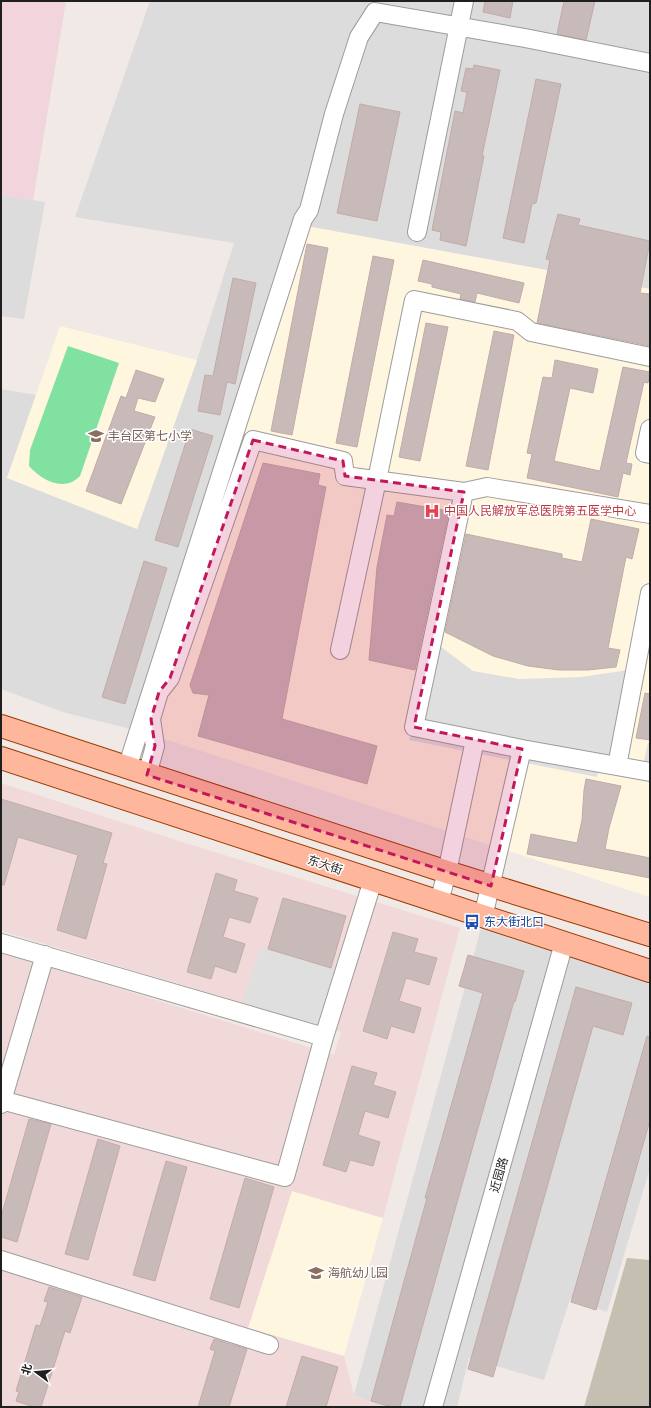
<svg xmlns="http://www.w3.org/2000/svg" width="651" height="1408" viewBox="0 0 651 1408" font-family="'PT Sans','Noto Sans SC',sans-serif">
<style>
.residential{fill:#dddcdd}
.commercial{fill:#f1d4dc}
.education{fill:#fff6e0}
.military{fill:#f2d9d9}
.construction{fill:#c5bfb1}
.pitch{fill:#81e1a0}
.parking{fill:#dfdfdf}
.building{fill:#c8bab9;stroke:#c3aba7}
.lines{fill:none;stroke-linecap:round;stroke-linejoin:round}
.minor-casing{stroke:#9c9c9c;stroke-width:20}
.major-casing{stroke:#9b3900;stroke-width:24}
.minor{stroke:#fff;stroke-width:18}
.major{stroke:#feb79d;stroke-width:22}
.marked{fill:#c2185b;fill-opacity:0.2;stroke:#c2185b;stroke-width:3;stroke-dasharray:8 5;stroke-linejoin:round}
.labels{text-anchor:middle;stroke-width:3;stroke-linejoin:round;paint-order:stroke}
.education-label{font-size:12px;fill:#785e54;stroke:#fff;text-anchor:start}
.health-label{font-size:12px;fill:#be3a42;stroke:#fff;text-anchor:start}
.street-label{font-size:12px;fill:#1f1f1f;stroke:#fff}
.transit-label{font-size:12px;fill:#164399;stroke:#fff;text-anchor:start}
</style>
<rect width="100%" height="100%" fill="#f0e9e5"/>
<path class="residential" d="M 150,1 L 650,1 L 650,289 L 306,226 L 143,732 L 66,713 L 1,689 L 1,389 L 36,395 L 7,478 L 137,529 L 197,360 L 234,243 L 75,217 Z
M 1,195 L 45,202 L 24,319 L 1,316 Z
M 481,928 L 650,982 L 650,1168 L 607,1312 L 570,1299 L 544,1380 L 469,1358 L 457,1407 L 382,1407 L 354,1395 Z"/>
<path class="commercial" d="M 1,1 L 66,1 L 33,200 L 1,195 Z"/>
<path class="education" d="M 306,226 L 650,289 L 650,897 L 143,732 Z
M 60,326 L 197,360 L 137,529 L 7,478 Z
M 292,1191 L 383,1218 L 344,1356 L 248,1328 Z"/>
<path class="military" d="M 1,783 L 176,840 L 460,928 L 383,1218 L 292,1191 L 248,1328 L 344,1356 L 354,1395 L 382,1407 L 1,1407 L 1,952 L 334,1055 L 341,1032 L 1,931 Z"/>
<path class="construction" d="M 627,1258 L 650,1260 L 650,1407 L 584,1407 Z"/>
<path class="pitch" d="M 68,346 L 119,363 L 80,476 C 77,479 73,482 69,483 C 54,487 39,477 29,466 L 30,450 Z"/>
<path class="parking" d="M 432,640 L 473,671 L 519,679 L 581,677 L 635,669 L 617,766 L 599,763 L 597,777 L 409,740 Z
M 648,743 L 650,743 L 650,772 L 642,770 Z
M 260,949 L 268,949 L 337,970 L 320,1027 L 242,1003 Z"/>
<path class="building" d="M 485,1 L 513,1 L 510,18 L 483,12 Z
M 564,1 L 595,1 L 586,40 L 557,34 Z
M 474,65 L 500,70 L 482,156 L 484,156 L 466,246 L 440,240 L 441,232 L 432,230 L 455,111 L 463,113 L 467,92 L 461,91 L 466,68 L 473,69 Z
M 536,79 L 561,84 L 536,203 L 532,204 L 524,243 L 503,238 Z
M 360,104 L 400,112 L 377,221 L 337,213 Z
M 558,214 L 580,219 L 578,225 L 650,241 L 640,293 L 650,294 L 650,346 L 537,323 L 550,260 L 546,259 Z
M 307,244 L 328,248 L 292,435 L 271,431 Z
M 373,256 L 394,260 L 357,447 L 336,443 Z
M 423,260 L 524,283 L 519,303 L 477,293 L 475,302 L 460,299 L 461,294 L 432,287 L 432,284 L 418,281 Z
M 233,278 L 256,283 L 235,384 L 227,382 L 220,415 L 198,411 L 205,375 L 213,376 Z
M 426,323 L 448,327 L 420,461 L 399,457 Z
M 494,331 L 514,335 L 488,470 L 466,466 Z
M 555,360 L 598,369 L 593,393 L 570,388 L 554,461 L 600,471 L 623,367 L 650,372 L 648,383 L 644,382 L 626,463 L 632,464 L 630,475 L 623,473 L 618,497 L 527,478 L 532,454 L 527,453 L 543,377 L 552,378 Z
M 136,370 L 164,379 L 155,402 L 138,398 L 134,411 L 155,417 L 121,504 L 86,491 L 121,396 L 126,398 Z
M 190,429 L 213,436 L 178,547 L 155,540 Z
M 263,463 L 320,474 L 318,485 L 326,487 L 282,719 L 377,746 L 367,784 L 198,736 L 209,695 L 193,693 L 190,685 Z
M 397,502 L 449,511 L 415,670 L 369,660 L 377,567 L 387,515 L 394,516 Z
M 591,519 L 639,529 L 632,559 L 626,557 L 608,648 L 620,650 L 616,667 L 588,670 L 559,670 L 528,666 L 493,656 L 445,632 L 466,534 L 562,554 L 562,558 L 582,562 Z
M 144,561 L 167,568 L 125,704 L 102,697 Z
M 645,693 L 650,694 L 650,740 L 636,738 Z
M 586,779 L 621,786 L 609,828 L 605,849 L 650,858 L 650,878 L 527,854 L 531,834 L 577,843 L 582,820 L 584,790 Z
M 1,799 L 112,833 L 103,863 L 107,864 L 86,939 L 57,930 L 78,855 L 18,837 L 4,885 L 1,885 Z
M 216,873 L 237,880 L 234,891 L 258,898 L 250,923 L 229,917 L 223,937 L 245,944 L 236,973 L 215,966 L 211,979 L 187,972 Z
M 283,898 L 346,916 L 331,968 L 268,949 Z
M 393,932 L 418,939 L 414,952 L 437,958 L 429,985 L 406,978 L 399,1001 L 421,1008 L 414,1033 L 391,1026 L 387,1039 L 363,1031 Z
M 468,955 L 524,971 L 515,1002 L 514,1001 L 456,1206 L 400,1407 L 392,1407 L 371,1401 L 427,1198 L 425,1198 L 483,993 L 459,986 Z
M 576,987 L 632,1003 L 623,1035 L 593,1026 L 493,1377 L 468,1369 Z
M 647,1036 L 650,1037 L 650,1120 L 596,1310 L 571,1302 Z
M 352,1066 L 377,1073 L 373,1085 L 396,1092 L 388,1118 L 365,1111 L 358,1135 L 380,1142 L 373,1166 L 350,1160 L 346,1172 L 323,1165 Z
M 29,1119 L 51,1124 L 17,1242 L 1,1237 L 1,1217 Z
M 98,1139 L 120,1146 L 88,1260 L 65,1254 Z
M 166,1161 L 187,1167 L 155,1281 L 133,1275 Z
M 245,1178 L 274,1187 L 239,1308 L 210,1299 Z
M 49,1287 L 82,1297 L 70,1333 L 65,1331 L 41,1407 L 34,1407 L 16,1401 L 19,1392 L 16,1391 L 36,1325 L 40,1326 L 48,1302 L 44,1301 Z
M 214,1339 L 247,1349 L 229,1407 L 198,1407 L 215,1351 L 210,1349 Z
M 302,1356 L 338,1367 L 326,1407 L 286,1407 Z"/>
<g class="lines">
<defs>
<path id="minor" d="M 417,232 L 464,1
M 650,429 L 645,453 L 650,454
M 464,492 L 487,487 L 650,514
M 340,650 L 377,480 L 414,300 L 517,321 L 531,332 L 650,357
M 617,766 L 650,593
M 127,768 L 303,219 L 309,210 L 334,114 L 359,37 L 375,12 L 525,38 L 650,63
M 147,775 L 155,746 L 151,719 L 159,692 L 170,678 L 253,440 L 343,461 L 345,476 L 464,492 L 414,727 L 522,749 L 650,772
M 439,902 L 447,872 L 475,740
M 483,917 L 522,749
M 1,943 L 324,1037
M 1,1100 L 285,1177 L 324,1037 L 373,880
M 1,1104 L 45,955
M 1,1260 L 269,1345
M 433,1407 L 564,943"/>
<path id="major" d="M 1,726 L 447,872 L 650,935
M 1,758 L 650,971"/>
</defs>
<use href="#minor" class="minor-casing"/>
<use href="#major" class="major-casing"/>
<use href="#minor" class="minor"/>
<use href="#major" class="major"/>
</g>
<path class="marked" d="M 253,440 L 343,461 L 345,476 L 464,492 L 414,727 L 522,749 L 491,886 L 147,775 L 155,746 L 151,719 L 159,692 L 170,678 Z"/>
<defs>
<symbol id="school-bare" viewBox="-9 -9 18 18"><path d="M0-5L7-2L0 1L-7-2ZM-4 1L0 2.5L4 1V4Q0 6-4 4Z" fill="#8d6e63" stroke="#fff" stroke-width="2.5" paint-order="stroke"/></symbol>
<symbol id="hospital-bare" viewBox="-9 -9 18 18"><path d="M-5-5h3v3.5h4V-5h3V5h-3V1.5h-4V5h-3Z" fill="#e0444e" stroke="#fff" stroke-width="2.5" paint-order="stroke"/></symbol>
<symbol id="bus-bare" viewBox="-9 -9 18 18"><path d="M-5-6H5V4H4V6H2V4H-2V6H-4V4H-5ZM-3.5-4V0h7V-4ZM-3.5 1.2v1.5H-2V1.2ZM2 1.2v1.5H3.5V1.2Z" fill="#1a4fb4" stroke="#fff" stroke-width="2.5" paint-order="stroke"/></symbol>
</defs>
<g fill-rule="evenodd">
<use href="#school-bare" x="85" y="425" width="22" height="22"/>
<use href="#hospital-bare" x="421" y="500" width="22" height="22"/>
<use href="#bus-bare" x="461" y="911" width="22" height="22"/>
<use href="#school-bare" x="305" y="1262" width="22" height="22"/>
</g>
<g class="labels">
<g class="education-label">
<text x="108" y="440">丰台区第七小学</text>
<text x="328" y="1277">海航幼儿园</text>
</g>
<g class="health-label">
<text x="444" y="515">中国人民解放军总医院第五医学中心</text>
</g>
<g class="street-label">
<text transform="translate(325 865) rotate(18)" y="4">东大街</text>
<text transform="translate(499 1175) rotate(-74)" y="4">近园路</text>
</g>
<g class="transit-label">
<text x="484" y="926">东大街北口</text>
</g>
</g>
<rect width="651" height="1408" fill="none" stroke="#1f1f1f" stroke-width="4"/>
<g transform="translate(36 1372) rotate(286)" stroke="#ffffff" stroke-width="3" paint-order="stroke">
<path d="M0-3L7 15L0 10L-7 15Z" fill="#1f1f1f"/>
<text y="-6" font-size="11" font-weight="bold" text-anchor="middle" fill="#1f1f1f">北</text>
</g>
</svg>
